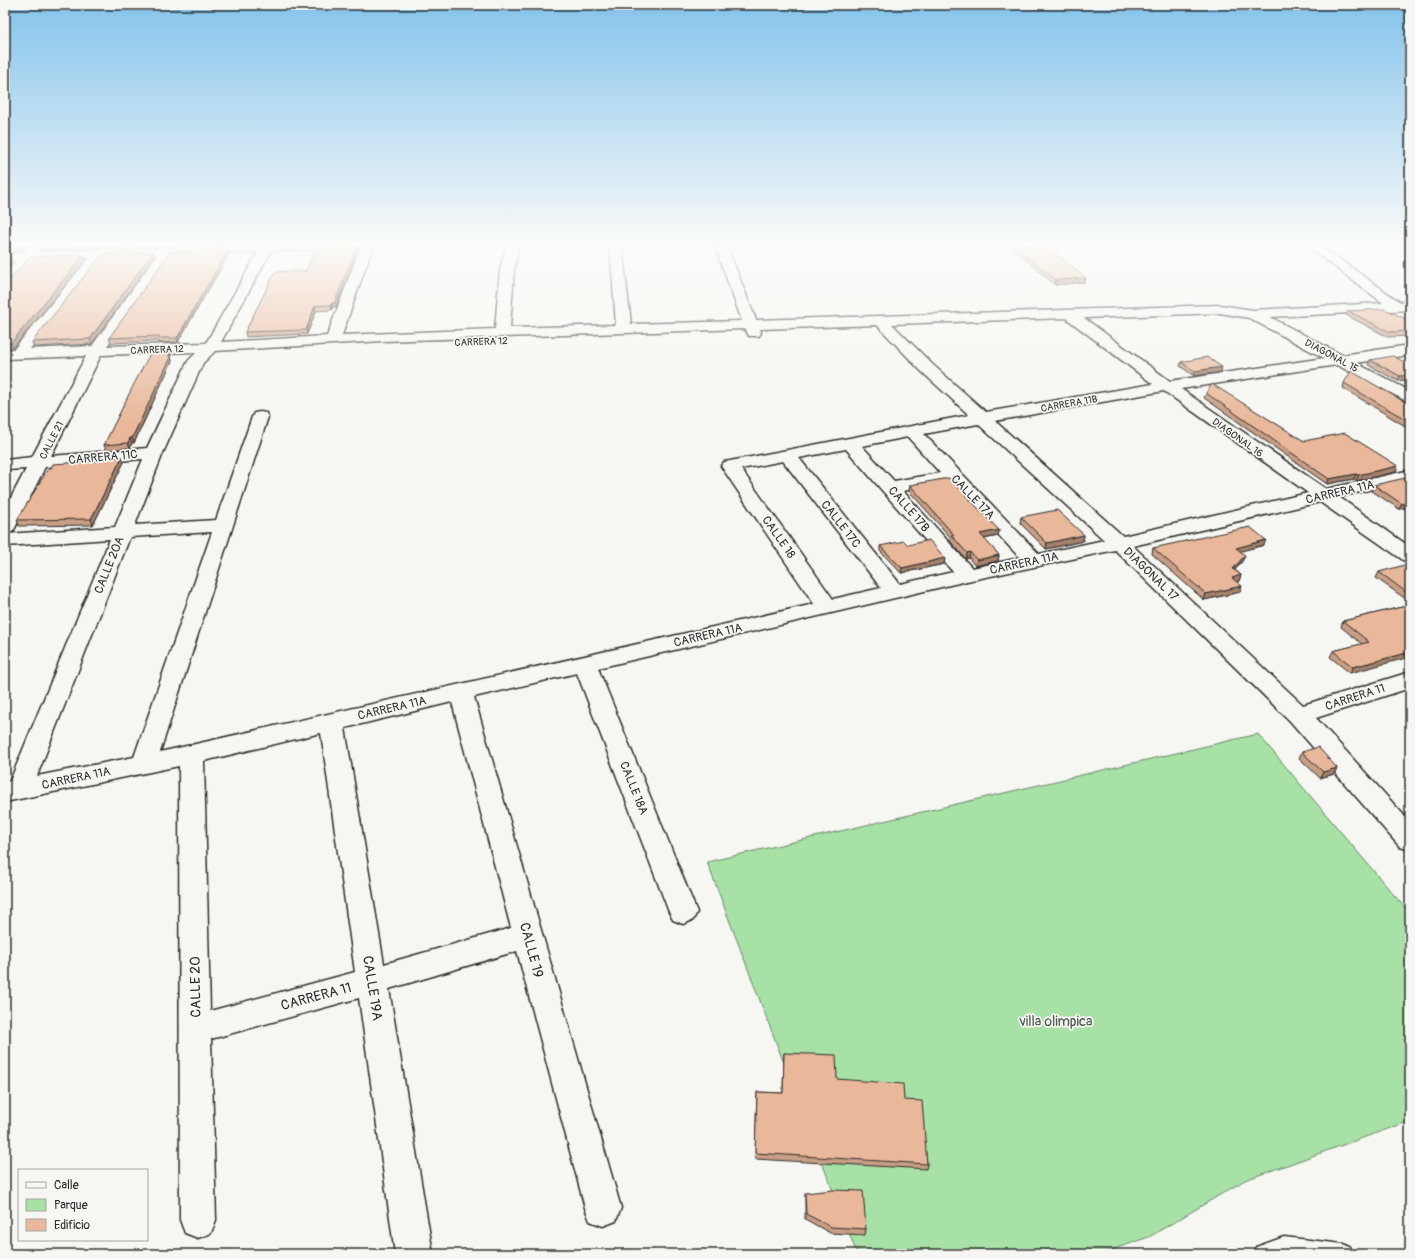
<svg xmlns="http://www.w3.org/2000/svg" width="1415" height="1259" viewBox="0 0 1415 1259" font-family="Pangolin,sans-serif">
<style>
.green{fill:#a7e1a6;stroke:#698668}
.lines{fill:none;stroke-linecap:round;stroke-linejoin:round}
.lane-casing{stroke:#2b2b2b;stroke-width:3}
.street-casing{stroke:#2b2b2b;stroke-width:3}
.lane{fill:#f6f6f2;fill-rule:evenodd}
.street{fill:#f6f6f2;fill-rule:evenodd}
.wall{fill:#c89e84;stroke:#2b2b2b}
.shaded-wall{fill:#a3816c;stroke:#2b2b2b}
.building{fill:#e9b89a;stroke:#2b2b2b}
.labels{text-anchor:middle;stroke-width:3.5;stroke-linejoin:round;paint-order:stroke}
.far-street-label{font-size:10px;fill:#2b2b2b;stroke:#f6f6f2}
.street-label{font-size:12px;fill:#2b2b2b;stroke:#f6f6f2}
.near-street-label{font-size:14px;fill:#2b2b2b;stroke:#f6f6f2}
.near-park-label{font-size:14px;fill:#4a584a;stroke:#f6f6f2}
</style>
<rect width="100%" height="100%" fill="#f6f6f2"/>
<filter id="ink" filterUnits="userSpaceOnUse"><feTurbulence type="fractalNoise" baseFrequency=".025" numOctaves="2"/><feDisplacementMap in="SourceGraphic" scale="8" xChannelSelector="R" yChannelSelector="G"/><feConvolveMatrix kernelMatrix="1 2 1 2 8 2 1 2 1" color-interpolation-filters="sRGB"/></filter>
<g filter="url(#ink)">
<path class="green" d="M 1258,734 L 1410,914 L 1410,1121 L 1245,1180 L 1149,1237 L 1100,1254 L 857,1254 L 707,862 Z"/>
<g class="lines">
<defs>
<path id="lane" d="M 1284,1237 L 1343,1244 L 1350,1247 L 1353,1254 L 1253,1254 L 1256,1247 Z"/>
<path id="street" d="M 33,246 L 38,247 L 39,250 L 38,252 L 221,246 L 321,246 L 320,249 L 315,250 L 271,251 L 221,342 L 327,336 L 361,246 L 373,246 L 342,335 L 495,329 L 500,270 L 506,246 L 518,246 L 514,270 L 510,328 L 616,325 L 610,246 L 622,246 L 631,324 L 742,321 L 715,246 L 727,246 L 756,320 L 1220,305 L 1253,310 L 1383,303 L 1307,246 L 1321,246 L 1400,302 L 1410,302 L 1410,310 L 1270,317 L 1342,355 L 1410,345 L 1410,355 L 1356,363 L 1410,391 L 1410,403 L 1337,365 L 1181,389 L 1326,489 L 1410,470 L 1410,480 L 1339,497 L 1410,547 L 1410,562 L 1403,560 L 1320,502 L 1133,546 L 1303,705 L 1410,672 L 1410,688 L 1316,718 L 1410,822 L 1410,850 L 1400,847 L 1290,721 L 1115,550 L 967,581 L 598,668 L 697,912 L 693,920 L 683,924 L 673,920 L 669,912 L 577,673 L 474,697 L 621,1208 L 616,1221 L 603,1226 L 590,1221 L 585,1208 L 517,951 L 389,989 L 433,1254 L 395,1254 L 359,998 L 211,1039 L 216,1220 L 211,1233 L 198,1238 L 185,1233 L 180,1220 L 179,766 L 5,802 L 5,782 L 10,781 L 110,539 L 5,546 L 5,534 L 115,527 L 143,459 L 45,467 L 15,528 L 12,532 L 5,534 L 5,509 L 26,469 L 5,470 L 5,460 L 32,457 L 86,356 L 5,359 L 5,349 L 14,349 L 89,258 L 31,260 L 10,283 L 5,284 L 5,272 L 16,261 L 5,261 L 5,253 L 24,252 L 28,247 ZM 258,252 L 206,343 L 107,346 L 171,255 ZM 157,255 L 92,346 L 30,349 L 103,257 ZM 1220,313 L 1249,318 L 1324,358 L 1170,381 L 1084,318 ZM 1066,318 L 1153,384 L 986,412 L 933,365 L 892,324 ZM 877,325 L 921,371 L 969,415 L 730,461 L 724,462 L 721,466 L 814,604 L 160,752 L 268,417 L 266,413 L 260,412 L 254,413 L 252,417 L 216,520 L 135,525 L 163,453 L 203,363 L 215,351 L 383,341 L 745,329 L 749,336 L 759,336 L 761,333 L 760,329 ZM 197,352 L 188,361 L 147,448 L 51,456 L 101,355 ZM 1164,391 L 1308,493 L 1123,536 L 995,421 ZM 978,424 L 1104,540 L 1039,554 L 924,434 ZM 908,437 L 940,473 L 894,481 L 862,446 ZM 846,449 L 953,572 L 900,584 L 799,458 ZM 783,461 L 881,588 L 833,599 L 741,469 ZM 949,482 L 1020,558 L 972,568 L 903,491 ZM 212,532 L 134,757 L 37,776 L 130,537 ZM 452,702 L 511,928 L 384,964 L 345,728 ZM 321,733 L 355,972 L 210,1011 L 204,761 Z"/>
</defs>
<use href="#lane" class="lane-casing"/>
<use href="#street" class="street-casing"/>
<use href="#lane" class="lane"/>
<use href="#street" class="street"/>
</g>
<path class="wall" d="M 38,246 L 223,246 L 40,250 Z
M 360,246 L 336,307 L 333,307 L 332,310 L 316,311 L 307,334 L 246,337 L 245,332 L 306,271 Z
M 1014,246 L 1046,246 L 1085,282 L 1055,285 L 1013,249 Z
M 228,250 L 229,254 L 178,342 L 159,343 L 159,341 L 111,343 L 109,338 Z
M 154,257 L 92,344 L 34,347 L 32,342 Z
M 86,260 L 13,348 L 5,348 L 5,281 Z
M 1348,311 L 1410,321 L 1410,336 L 1388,337 L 1346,315 Z
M 171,354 L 171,356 L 172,361 L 134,443 L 132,443 L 130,448 L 106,450 L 104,445 Z
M 1370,360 L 1410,365 L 1410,379 L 1398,381 L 1368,365 Z
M 1181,362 L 1221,372 L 1194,376 L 1180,366 Z
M 1344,383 L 1410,405 L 1410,429 L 1343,388 Z
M 1206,393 L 1304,441 L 1396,472 L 1356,481 L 1354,479 L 1327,484 L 1204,398 Z
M 124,462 L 93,525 L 19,526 L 17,520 Z
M 910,485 L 999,530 L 998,536 L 984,539 L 999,555 L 998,561 L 975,566 L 969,558 L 966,559 L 950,541 L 951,538 L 909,491 Z
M 1374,485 L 1410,507 L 1399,509 L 1372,491 Z
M 1021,517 L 1084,535 L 1083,541 L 1046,549 L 1020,523 Z
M 908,545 L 945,558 L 944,564 L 901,573 L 880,551 L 880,546 Z
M 1264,545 L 1240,551 L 1243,560 L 1235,570 L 1241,575 L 1239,581 L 1237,582 L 1240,592 L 1204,600 L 1152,554 L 1153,548 Z
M 1410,569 L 1410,602 L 1376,578 L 1379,572 Z
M 1410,605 L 1350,673 L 1330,657 L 1333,651 L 1362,644 L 1341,627 L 1343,621 Z
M 1302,752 L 1337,768 L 1334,774 L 1320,778 L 1299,758 Z
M 784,1053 L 837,1079 L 904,1100 L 927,1164 L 926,1169 L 755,1159 L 757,1092 L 783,1093 Z
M 805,1193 L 866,1229 L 865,1235 L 830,1233 L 805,1219 Z"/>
<path class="shaded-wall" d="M 22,246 L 29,246 L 27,246 L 23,251 L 5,252 L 5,248 Z
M 357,246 L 360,246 L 336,307 L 335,302 Z
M 228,250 L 229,254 L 178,342 L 177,338 Z
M 153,252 L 154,257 L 92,344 L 90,339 Z
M 84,255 L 86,260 L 13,348 L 11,343 Z
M 11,258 L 12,262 L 5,270 L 5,264 Z
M 1086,278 L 1085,282 L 1055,285 L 1056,280 Z
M 332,303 L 333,307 L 332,310 L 331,305 Z
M 315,306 L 316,311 L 307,334 L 306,330 Z
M 170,350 L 171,354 L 171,356 L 172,361 L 134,443 L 132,438 L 167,354 Z
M 1222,367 L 1221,372 L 1194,376 L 1195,371 Z
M 1410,375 L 1410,379 L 1398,381 L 1400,376 Z
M 130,438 L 132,443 L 130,448 L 128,443 Z
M 122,457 L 124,462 L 93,525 L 91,519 Z
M 1398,466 L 1396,472 L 1356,481 L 1358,475 Z
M 1356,474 L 1354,479 L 1327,484 L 1329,479 Z
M 1410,502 L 1410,507 L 1399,509 L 1402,504 Z
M 999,530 L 998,536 L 978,540 L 980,534 Z
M 1084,535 L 1083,541 L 1046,549 L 1047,543 Z
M 1266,540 L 1264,545 L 1234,553 L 1236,548 Z
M 970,552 L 969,558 L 966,559 L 967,553 Z
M 999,555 L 998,561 L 975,566 L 977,560 Z
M 1245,555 L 1243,560 L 1231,574 L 1233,569 Z
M 945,558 L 944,564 L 901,573 L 902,568 Z
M 1241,575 L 1239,581 L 1230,583 L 1232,578 Z
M 1242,586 L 1240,592 L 1204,600 L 1206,594 Z
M 1410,652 L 1410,657 L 1350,673 L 1353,667 Z
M 1337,768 L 1334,774 L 1320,778 L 1323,772 Z"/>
<path class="building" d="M 5,246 L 22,246 L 5,248 Z
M 320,246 L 357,246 L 335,302 L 332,303 L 331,305 L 315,306 L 306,330 L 245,332 L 275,272 L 306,271 L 316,247 Z
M 1014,246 L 1046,246 L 1086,278 L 1056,280 Z
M 228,250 L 177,338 L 158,338 L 159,336 L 109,338 L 170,252 Z
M 153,252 L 90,339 L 32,342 L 102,254 Z
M 84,255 L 11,343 L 5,343 L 5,281 L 9,280 L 30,257 Z
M 5,258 L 11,258 L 5,264 Z
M 1385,309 L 1410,321 L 1410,331 L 1390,332 L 1348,311 Z
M 152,350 L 170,350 L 167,354 L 170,354 L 169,357 L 171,357 L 132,438 L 130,438 L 128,443 L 104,445 L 134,384 Z
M 1393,356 L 1410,365 L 1410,375 L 1400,376 L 1370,360 Z
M 1207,357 L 1222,367 L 1195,371 L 1181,362 Z
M 1351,371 L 1410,405 L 1410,422 L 1344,383 Z
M 1212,384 L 1304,441 L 1345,433 L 1398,466 L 1358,475 L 1356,474 L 1329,479 L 1206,393 Z
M 122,457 L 91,519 L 17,520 L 48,469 L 51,468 L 53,464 L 96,461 L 97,459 Z
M 1410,477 L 1410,502 L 1402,504 L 1374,485 Z
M 949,478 L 999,530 L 980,534 L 999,555 L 977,560 L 970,552 L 967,553 L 951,535 L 954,535 L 910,485 Z
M 1057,510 L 1084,535 L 1047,543 L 1021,517 Z
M 1250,527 L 1266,540 L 1236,548 L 1245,555 L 1233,569 L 1241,575 L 1232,578 L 1242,586 L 1206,594 L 1153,548 Z
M 929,540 L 945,558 L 902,568 L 880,546 L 904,541 L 908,545 Z
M 1405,565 L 1410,569 L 1410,595 L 1379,572 Z
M 1410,605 L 1410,647 L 1409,647 L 1410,648 L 1410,652 L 1353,667 L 1333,651 L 1369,642 L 1343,621 Z
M 1318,747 L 1337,768 L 1323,772 L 1302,752 Z
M 784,1053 L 836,1055 L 837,1079 L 903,1084 L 904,1100 L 922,1101 L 927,1164 L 755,1153 L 757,1092 L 783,1093 Z
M 833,1190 L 863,1191 L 866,1229 L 831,1227 L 806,1214 L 805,1193 Z"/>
</g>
<linearGradient id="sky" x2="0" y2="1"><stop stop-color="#84c3eb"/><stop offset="0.58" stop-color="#fbfbf9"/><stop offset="1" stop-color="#fbfbf9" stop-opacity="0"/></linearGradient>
<rect width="1415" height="422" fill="url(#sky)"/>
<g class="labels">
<g class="far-street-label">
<text transform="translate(481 341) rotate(-2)" y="4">CARRERA 12</text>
<text transform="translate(157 349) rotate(-2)" y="4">CARRERA 12</text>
<text transform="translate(1332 355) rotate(28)" y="4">DIAGONAL 15</text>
<text transform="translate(1069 403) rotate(-10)" y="4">CARRERA 11B</text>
<text transform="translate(1238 437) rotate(35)" y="4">DIAGONAL 16</text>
<text transform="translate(51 440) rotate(-63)" y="4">CALLE 21</text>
</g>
<g class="street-label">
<text transform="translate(103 457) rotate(-5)" y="4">CARRERA 11C</text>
<text transform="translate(1340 492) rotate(-13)" y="4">CARRERA 11A</text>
<text transform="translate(973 497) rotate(46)" y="4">CALLE 17A</text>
<text transform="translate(909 509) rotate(49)" y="4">CALLE 17B</text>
<text transform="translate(841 524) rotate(52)" y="4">CALLE 17C</text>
<text transform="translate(779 537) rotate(55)" y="4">CALLE 18</text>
<text transform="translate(1024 563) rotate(-12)" y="4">CARRERA 11A</text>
<text transform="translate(109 565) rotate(-68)" y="4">CALLE 20A</text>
<text transform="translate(1151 574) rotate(44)" y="4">DIAGONAL 17</text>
<text transform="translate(708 635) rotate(-13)" y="4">CARRERA 11A</text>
<text transform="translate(1355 697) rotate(-18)" y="4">CARRERA 11</text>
<text transform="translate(392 708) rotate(-13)" y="4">CARRERA 11A</text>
<text transform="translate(76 778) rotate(-12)" y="4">CARRERA 11A</text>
<text transform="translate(634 788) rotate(68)" y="4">CALLE 18A</text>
</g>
<g class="near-street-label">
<text transform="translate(532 950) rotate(75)" y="5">CALLE 19</text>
<text transform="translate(195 987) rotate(-91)" y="5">CALLE 20</text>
<text transform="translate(373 988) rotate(81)" y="5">CALLE 19A</text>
<text transform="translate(316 996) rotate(-15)" y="5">CARRERA 11</text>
</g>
<g class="near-park-label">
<text x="1056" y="1026">villa olimpica</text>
</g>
</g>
<rect width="1415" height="1259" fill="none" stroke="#f6f6f2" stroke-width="20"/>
<rect x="10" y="10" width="1395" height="1239" fill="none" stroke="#2b2b2b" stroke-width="1.5" filter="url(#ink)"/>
<rect x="18" y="1169" width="130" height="72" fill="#f6f6f2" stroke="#a5a5a2"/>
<rect x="26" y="1182" width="20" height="6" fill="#f6f6f2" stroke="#a5a5a2"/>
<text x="54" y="1189" font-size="12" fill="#2b2b2b">Calle</text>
<rect x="26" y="1199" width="20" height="12" fill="#a7e1a6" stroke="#a5a5a2"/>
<text x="54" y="1209" font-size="12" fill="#2b2b2b">Parque</text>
<rect x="26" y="1219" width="20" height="12" fill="#e9b89a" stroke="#a5a5a2"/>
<text x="54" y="1229" font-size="12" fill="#2b2b2b">Edificio</text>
</svg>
